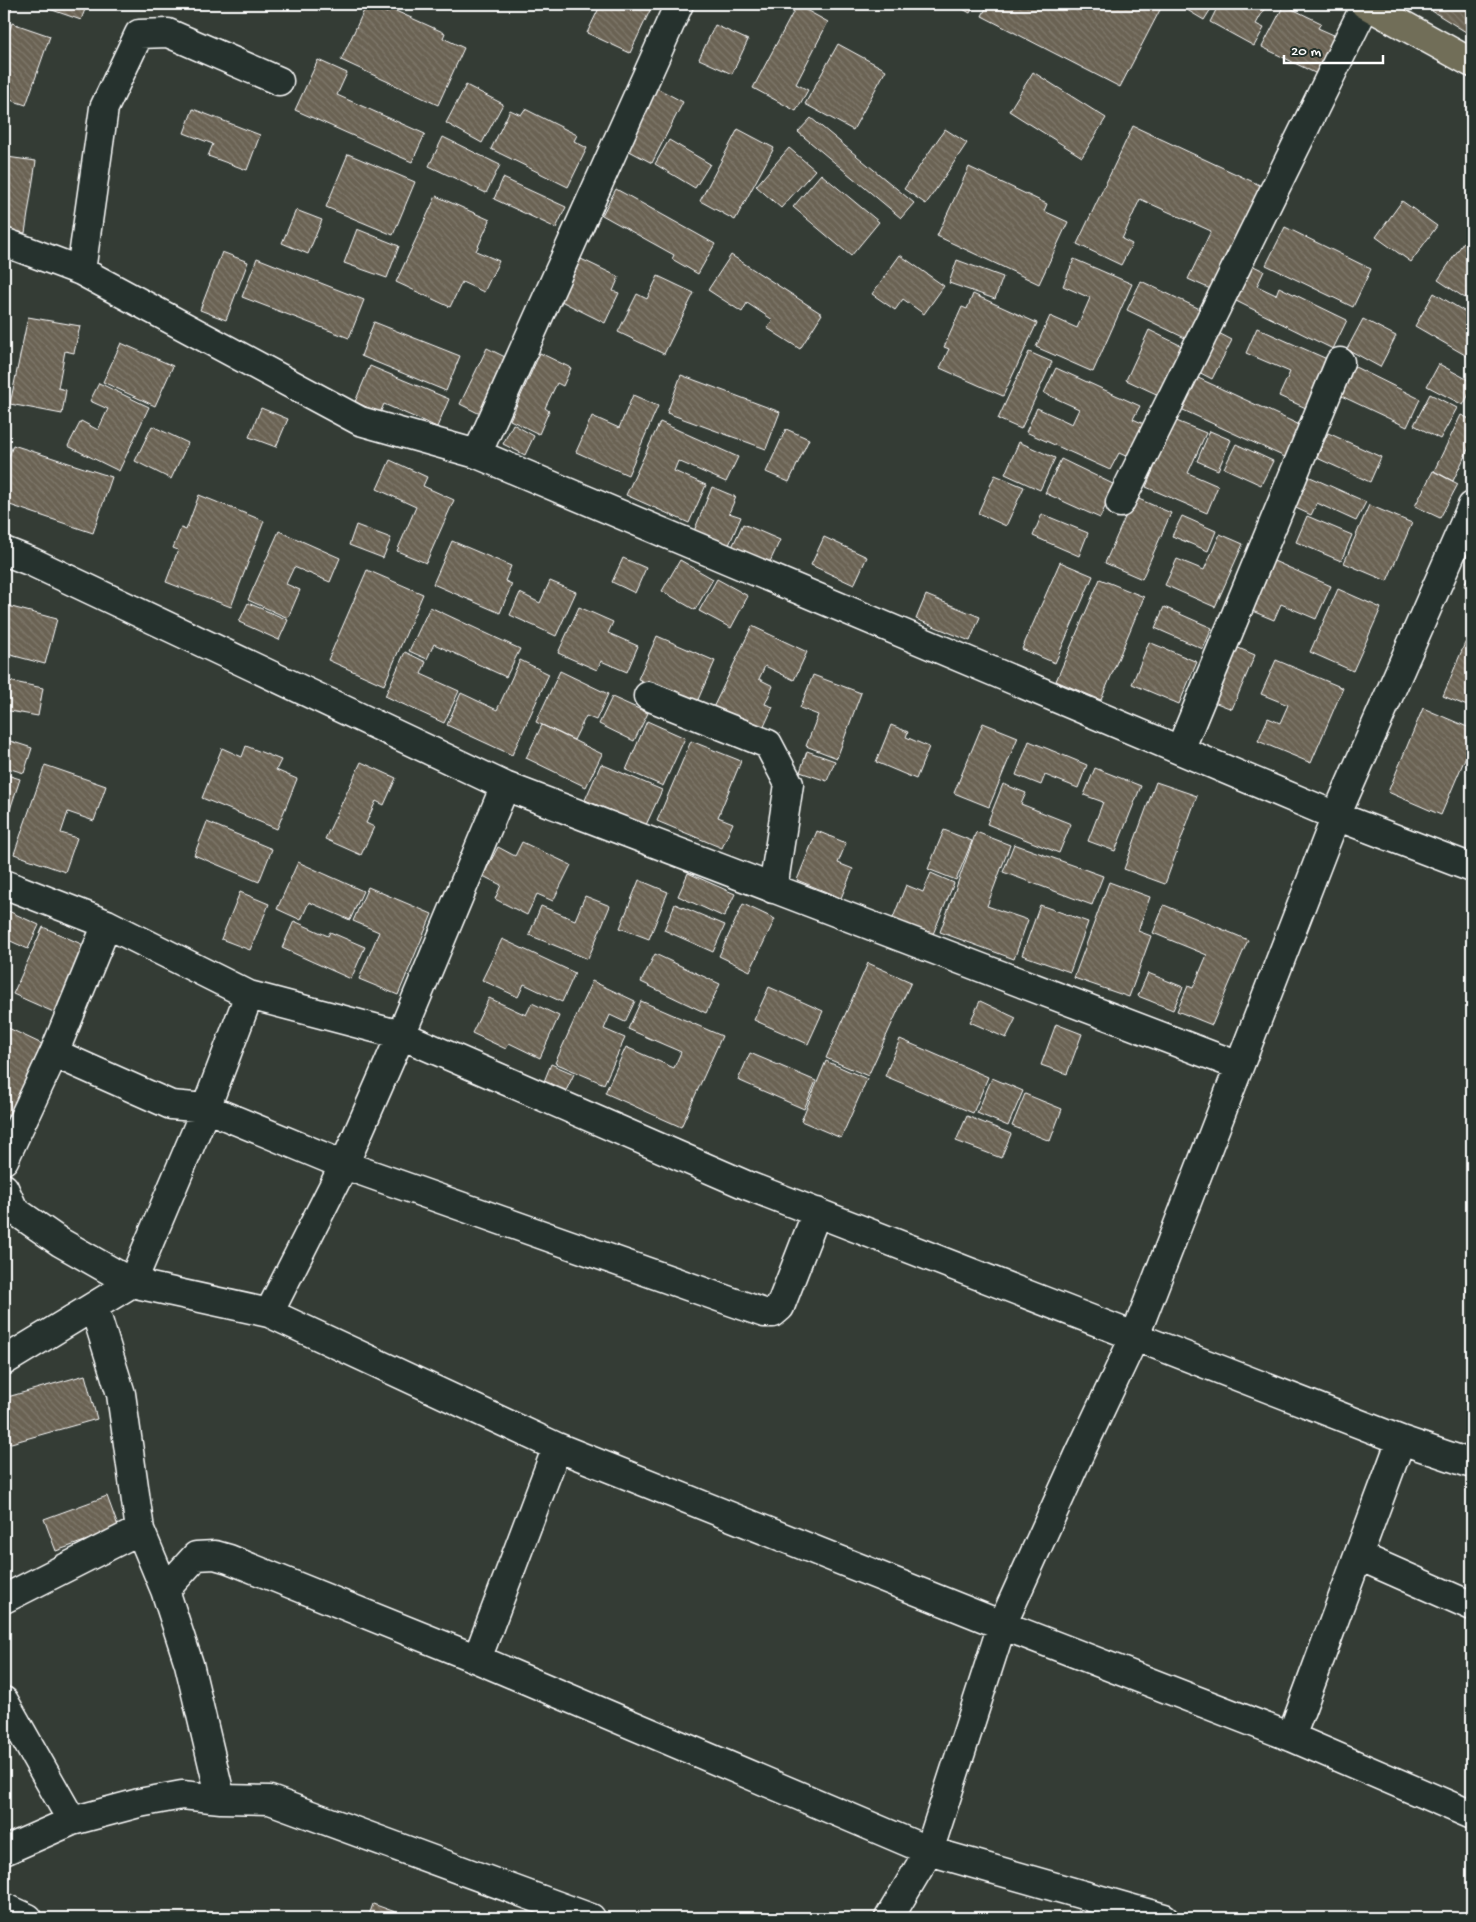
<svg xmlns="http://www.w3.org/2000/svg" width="1476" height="1922" viewBox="0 0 1476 1922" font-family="'Gochi Hand',sans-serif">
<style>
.building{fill:url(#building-back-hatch);stroke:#fff}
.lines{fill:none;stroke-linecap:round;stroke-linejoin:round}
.minor-casing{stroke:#fff;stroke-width:31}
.major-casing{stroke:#fff;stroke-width:31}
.minor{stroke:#26332d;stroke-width:28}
.major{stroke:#716e59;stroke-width:28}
</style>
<defs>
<pattern id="building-back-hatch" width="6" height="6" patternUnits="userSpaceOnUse" patternTransform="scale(1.25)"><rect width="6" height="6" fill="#6a6253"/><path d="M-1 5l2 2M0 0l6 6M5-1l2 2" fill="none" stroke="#807a6d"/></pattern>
</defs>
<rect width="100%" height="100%" fill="#343c35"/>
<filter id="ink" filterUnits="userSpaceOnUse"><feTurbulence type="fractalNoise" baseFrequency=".02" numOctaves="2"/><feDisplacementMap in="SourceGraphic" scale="10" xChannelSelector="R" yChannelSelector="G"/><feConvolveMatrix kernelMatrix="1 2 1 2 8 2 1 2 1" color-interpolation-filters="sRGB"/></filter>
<g filter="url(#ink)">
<path class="building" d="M 4,4 L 13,4 L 4,29 Z
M 35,4 L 87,4 L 81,20 Z
M 367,4 L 387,13 L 389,8 L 445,33 L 443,38 L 464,48 L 438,105 L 341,60 Z
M 601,4 L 653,4 L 630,53 L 587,33 Z
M 954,4 L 975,4 L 970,13 Z
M 988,4 L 1157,4 L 1162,6 L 1120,87 L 982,16 Z
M 1177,4 L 1214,4 L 1204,20 Z
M 1219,4 L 1267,4 L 1256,24 L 1264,28 L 1254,46 L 1210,22 Z
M 1436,4 L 1472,4 L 1472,21 L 1466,32 L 1432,11 Z
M 797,5 L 828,22 L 796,84 L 808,90 L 796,111 L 753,88 Z
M 1284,5 L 1321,23 L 1318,28 L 1336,36 L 1317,74 L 1262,47 Z
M 12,23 L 50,36 L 26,105 L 4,98 L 4,46 Z
M 715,25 L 748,40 L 732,74 L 699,59 Z
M 838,44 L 886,70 L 853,130 L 805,104 Z
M 318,60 L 347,73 L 337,95 L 425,134 L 412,162 L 295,110 Z
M 1033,72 L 1106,118 L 1082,157 L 1009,111 Z
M 466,85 L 503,104 L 482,143 L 446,123 Z
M 651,85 L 683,102 L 652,163 L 620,146 Z
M 193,109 L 260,135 L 247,170 L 208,156 L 213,144 L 184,133 Z
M 525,109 L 577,135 L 574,141 L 587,148 L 568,187 L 491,149 L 510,110 L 521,115 Z
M 811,118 L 914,203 L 901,218 L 798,132 Z
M 1133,126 L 1264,187 L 1215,291 L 1188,279 L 1211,231 L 1140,199 L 1122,239 L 1132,244 L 1121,265 L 1077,244 Z
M 738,129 L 774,148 L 735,220 L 700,201 Z
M 945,129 L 967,143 L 926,204 L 904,189 Z
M 443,137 L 500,165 L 486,193 L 429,166 Z
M 669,140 L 710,164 L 695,188 L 655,164 Z
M 789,148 L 815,170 L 781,208 L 756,186 Z
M 348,154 L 415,182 L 393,235 L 326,207 Z
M 7,157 L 36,161 L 25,233 L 4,230 L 4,178 Z
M 969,167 L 1047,204 L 1044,211 L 1068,222 L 1039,284 L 937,236 Z
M 821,174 L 879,222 L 851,256 L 793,207 Z
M 503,178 L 566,207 L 556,228 L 494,199 Z
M 616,189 L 715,244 L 698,274 L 672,259 L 674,255 L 602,215 Z
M 436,196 L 490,220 L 476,251 L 499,261 L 484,292 L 462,282 L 450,307 L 396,282 Z
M 1402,201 L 1437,226 L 1411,262 L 1376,237 Z
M 296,210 L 322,220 L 308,254 L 282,243 Z
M 1285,227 L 1371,269 L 1353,307 L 1266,265 Z
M 357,229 L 399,246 L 387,278 L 344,263 Z
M 1465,240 L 1472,245 L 1472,272 L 1468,278 L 1472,281 L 1472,286 L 1465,298 L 1438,280 Z
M 222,252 L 248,262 L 226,320 L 200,310 Z
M 731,255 L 822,314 L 800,349 L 767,328 L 773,320 L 747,303 L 742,312 L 708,290 Z
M 900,255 L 944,286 L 924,314 L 903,299 L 895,310 L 872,294 Z
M 257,258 L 364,300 L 349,338 L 242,297 Z
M 581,259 L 619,277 L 613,291 L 619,293 L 605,323 L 561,301 Z
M 1074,259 L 1132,284 L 1093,372 L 1036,347 L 1050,316 L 1077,328 L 1090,298 L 1063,286 Z
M 957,260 L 1003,277 L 995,299 L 949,283 Z
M 1243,261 L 1264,271 L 1257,286 L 1276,295 L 1279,287 L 1347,320 L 1333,349 L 1226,296 Z
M 658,276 L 694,293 L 664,354 L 618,332 L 637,294 L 647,299 Z
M 1141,281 L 1202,310 L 1187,339 L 1127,310 Z
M 1434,293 L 1472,316 L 1472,359 L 1415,326 Z
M 973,294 L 1037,323 L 1003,396 L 940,368 L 949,349 L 944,347 L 962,307 L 967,309 Z
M 28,317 L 80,326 L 74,353 L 65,351 L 58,388 L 66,390 L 62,414 L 10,404 Z
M 1363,319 L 1396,336 L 1380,367 L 1347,349 Z
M 374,322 L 460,356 L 446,391 L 361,356 Z
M 1257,328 L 1327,359 L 1306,408 L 1279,396 L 1290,372 L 1246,353 Z
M 1211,329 L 1232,340 L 1212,379 L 1191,368 Z
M 1149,330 L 1186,348 L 1163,397 L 1126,380 Z
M 121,343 L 173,366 L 155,406 L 103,382 Z
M 487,348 L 509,359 L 482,415 L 460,404 Z
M 1029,352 L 1052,362 L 1021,429 L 998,419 Z
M 540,353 L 571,368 L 563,386 L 557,383 L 545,408 L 549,411 L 539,434 L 510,420 Z
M 1349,364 L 1420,399 L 1407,427 L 1335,393 Z
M 1439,364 L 1472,382 L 1472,389 L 1463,405 L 1427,386 Z
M 370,366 L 449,399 L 437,427 L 384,404 L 380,413 L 355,402 Z
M 1056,368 L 1140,406 L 1133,419 L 1144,424 L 1128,457 L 1119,453 L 1110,470 L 1026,432 L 1037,408 L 1072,424 L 1079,409 L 1044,393 Z
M 681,375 L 780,412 L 766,449 L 667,413 Z
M 1196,377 L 1302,426 L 1287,458 L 1181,409 Z
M 99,383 L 149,407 L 119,471 L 68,446 L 81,421 L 98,430 L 108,409 L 90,401 Z
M 1430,394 L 1457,408 L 1440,439 L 1414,425 Z
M 633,395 L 658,406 L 628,475 L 576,452 L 592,416 L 619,428 Z
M 261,408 L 288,419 L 276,447 L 249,437 Z
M 1461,415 L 1472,420 L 1472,441 L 1453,481 L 1434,471 Z
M 1174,420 L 1206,433 L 1188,473 L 1218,486 L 1207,513 L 1146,487 Z
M 660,422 L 738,457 L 726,482 L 678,461 L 674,471 L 706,485 L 689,523 L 626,495 Z
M 513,424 L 534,436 L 525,455 L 503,444 Z
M 152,426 L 188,443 L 171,479 L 135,461 Z
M 786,429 L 809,439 L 789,482 L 766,472 Z
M 1210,431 L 1231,440 L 1218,470 L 1197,461 Z
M 1328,433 L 1381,457 L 1370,482 L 1317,458 Z
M 1019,442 L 1055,458 L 1040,490 L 1005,474 Z
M 1236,444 L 1273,461 L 1261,485 L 1224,468 Z
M 13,445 L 112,477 L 93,533 L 4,503 L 4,471 Z
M 1061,459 L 1115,485 L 1100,518 L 1045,493 Z
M 390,460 L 427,477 L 423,486 L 454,500 L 426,563 L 397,551 L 416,507 L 377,489 Z
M 1433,471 L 1458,484 L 1440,518 L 1415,506 Z
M 1299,472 L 1366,502 L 1356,521 L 1317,503 L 1311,515 L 1285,503 Z
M 995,475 L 1024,487 L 1006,526 L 978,513 Z
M 712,487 L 736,497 L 729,513 L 741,517 L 729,545 L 694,531 Z
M 199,495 L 264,521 L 231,607 L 166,582 L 178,550 L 173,548 L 181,528 L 186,530 Z
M 1134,497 L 1171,513 L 1142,579 L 1105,563 Z
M 1369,505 L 1412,523 L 1387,581 L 1344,563 Z
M 1042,514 L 1088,533 L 1079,556 L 1033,536 Z
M 1182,516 L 1216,531 L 1208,551 L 1172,536 Z
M 1307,516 L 1352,535 L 1341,561 L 1296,542 Z
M 743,524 L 780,540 L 769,564 L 732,547 Z
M 356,525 L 391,538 L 383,558 L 349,545 Z
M 279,531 L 340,558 L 330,582 L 294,567 L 286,584 L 300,590 L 288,618 L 248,600 Z
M 1220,534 L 1243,544 L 1215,607 L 1165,585 L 1177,559 L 1204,570 Z
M 824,537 L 867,557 L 854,585 L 811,565 Z
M 452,541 L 511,566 L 505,581 L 512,584 L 500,613 L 433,584 Z
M 623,558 L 646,568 L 635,593 L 612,582 Z
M 1267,558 L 1331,586 L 1316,619 L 1281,604 L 1274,620 L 1245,608 Z
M 680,560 L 713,579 L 695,610 L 662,591 Z
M 1060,562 L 1093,576 L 1055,663 L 1022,649 Z
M 1472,568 L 1472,590 L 1464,586 Z
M 367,570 L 423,594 L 384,685 L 328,660 Z
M 717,579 L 748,596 L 731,628 L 699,611 Z
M 1100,579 L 1144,597 L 1101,700 L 1056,681 Z
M 550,581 L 576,592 L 556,636 L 510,615 L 520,593 L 540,603 Z
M 1338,589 L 1381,608 L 1353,671 L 1310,652 Z
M 926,595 L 980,617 L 970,641 L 916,619 Z
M 248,603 L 288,620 L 279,640 L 239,622 Z
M 4,605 L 57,619 L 45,664 L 7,654 L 5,660 L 4,660 Z
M 430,607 L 520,649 L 506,677 L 434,644 L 427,659 L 409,651 Z
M 579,607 L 613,622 L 608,633 L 638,646 L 627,672 L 601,661 L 597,670 L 558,653 Z
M 1164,607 L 1212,628 L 1203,649 L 1155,628 Z
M 752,626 L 807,652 L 794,680 L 765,666 L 759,679 L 773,686 L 765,704 L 773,707 L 760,735 L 711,712 Z
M 1472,626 L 1472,708 L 1443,696 Z
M 657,636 L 715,661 L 696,704 L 638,679 Z
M 1149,642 L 1197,662 L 1179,704 L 1132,684 Z
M 1229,644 L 1255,655 L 1232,709 L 1206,699 Z
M 405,652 L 426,662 L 421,674 L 459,691 L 444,723 L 385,696 Z
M 520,660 L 549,674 L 512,755 L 447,725 L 461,693 L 497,710 Z
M 1276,660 L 1343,688 L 1311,763 L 1258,741 L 1268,718 L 1280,723 L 1288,705 L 1261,694 Z
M 560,671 L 608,694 L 596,720 L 586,716 L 574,740 L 536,722 Z
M 813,675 L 861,693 L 837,758 L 806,746 L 818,715 L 800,708 Z
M 4,680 L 43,688 L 38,716 L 4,710 Z
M 612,697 L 648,713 L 634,741 L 599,724 Z
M 1423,708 L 1472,729 L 1472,742 L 1441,815 L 1388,792 Z
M 647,721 L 685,738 L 663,786 L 626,770 Z
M 983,723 L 1018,737 L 989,807 L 954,793 Z
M 542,725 L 602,754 L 586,787 L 526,758 Z
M 891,725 L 908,732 L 906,737 L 929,747 L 916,779 L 876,762 Z
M 4,739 L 32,748 L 24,773 L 4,767 Z
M 691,741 L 741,761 L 718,817 L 733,823 L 722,848 L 657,821 Z
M 1029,741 L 1087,765 L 1078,788 L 1045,775 L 1041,785 L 1016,775 Z
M 246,746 L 281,760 L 276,770 L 297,779 L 277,829 L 202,798 L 222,748 L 242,757 Z
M 807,751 L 835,761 L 827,781 L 800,772 Z
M 361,762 L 396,778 L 384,805 L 376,801 L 366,823 L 374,827 L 361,855 L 325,839 Z
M 601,764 L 662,790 L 646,825 L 585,800 Z
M 45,765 L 106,786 L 94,821 L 68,812 L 61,833 L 77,838 L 65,872 L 14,854 Z
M 1095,768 L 1141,786 L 1115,851 L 1088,841 L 1103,802 L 1084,795 Z
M 4,774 L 20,779 L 4,828 Z
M 1156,782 L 1197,796 L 1165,884 L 1124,869 Z
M 1003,784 L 1026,793 L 1021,804 L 1071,824 L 1059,853 L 987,824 Z
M 207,822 L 272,849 L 259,882 L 194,855 Z
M 944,830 L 972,841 L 956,880 L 928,869 Z
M 817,831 L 846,843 L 838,863 L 853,869 L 841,898 L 797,880 Z
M 976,832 L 1010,845 L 987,906 L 1028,920 L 1014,959 L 940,932 Z
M 522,842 L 571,865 L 553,901 L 537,894 L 527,915 L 495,899 L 501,885 L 483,876 L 498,847 L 515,856 Z
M 1014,844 L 1103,876 L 1092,905 L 1003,872 Z
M 298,862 L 363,891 L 350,920 L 309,902 L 301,920 L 277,909 Z
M 688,873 L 735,894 L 724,917 L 678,896 Z
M 931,873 L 954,883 L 931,939 L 891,923 L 906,885 L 923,892 Z
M 639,880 L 668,892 L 649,939 L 620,928 Z
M 1109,882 L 1150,897 L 1138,931 L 1151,936 L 1129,997 L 1074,978 Z
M 368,887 L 432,914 L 398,995 L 359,979 L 379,932 L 353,921 Z
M 240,892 L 269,904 L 250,950 L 221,939 Z
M 585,896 L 610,906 L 588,959 L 529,935 L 541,906 L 575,920 Z
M 675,904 L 725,925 L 713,952 L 664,930 Z
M 743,904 L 775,919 L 750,971 L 719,956 Z
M 1040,905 L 1088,922 L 1070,972 L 1022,955 Z
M 1164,905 L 1248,940 L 1212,1025 L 1177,1011 L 1188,986 L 1193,988 L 1207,955 L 1153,933 Z
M 4,909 L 39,925 L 28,949 L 4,938 Z
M 294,921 L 328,936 L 330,932 L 365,947 L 351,979 L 282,948 Z
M 43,927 L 88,947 L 58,1014 L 13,994 Z
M 502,939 L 575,973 L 562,1002 L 524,984 L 518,997 L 482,980 Z
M 655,954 L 720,984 L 706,1013 L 641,982 Z
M 868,963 L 911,982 L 868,1076 L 826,1058 Z
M 1148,973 L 1183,987 L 1173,1010 L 1138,996 Z
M 592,981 L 635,1001 L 625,1022 L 610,1015 L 604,1029 L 625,1038 L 604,1084 L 555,1063 Z
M 769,987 L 823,1011 L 808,1044 L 754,1020 Z
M 489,998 L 526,1015 L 532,1003 L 559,1016 L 540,1058 L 509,1043 L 506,1049 L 472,1033 Z
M 641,1001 L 722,1036 L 681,1127 L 605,1093 L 626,1047 L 674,1068 L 681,1052 L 628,1029 Z
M 980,1001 L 1016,1018 L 1006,1038 L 970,1022 Z
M 1056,1024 L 1082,1034 L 1067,1074 L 1041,1065 Z
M 4,1026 L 42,1044 L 9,1115 L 4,1112 Z
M 900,1039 L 988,1077 L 973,1113 L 885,1076 Z
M 750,1053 L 816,1081 L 804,1109 L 738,1080 Z
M 826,1061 L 867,1079 L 841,1138 L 801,1121 Z
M 551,1064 L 574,1074 L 565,1093 L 543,1084 Z
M 992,1078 L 1023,1091 L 1008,1126 L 977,1113 Z
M 1025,1094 L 1062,1109 L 1050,1141 L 1012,1126 Z
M 967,1116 L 1011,1134 L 1001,1158 L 956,1141 Z
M 1472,1276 L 1472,1294 L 1466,1291 Z
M 85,1375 L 97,1419 L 4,1445 L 4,1398 Z
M 107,1496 L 119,1529 L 56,1551 L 44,1519 Z
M 373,1904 L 412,1918 L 368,1918 Z"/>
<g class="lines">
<defs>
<path id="minor" d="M 4,242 L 81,271 L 360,421 L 477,454 L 1336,816 L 1472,868
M 81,271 L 104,108 L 139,34 L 168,33 L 279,81
M 477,454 L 679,4
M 1120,503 L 1366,4
M 4,551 L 32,562 L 505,786 L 1239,1066
M 648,696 L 768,744 L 789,784 L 773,889
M 1180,750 L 1340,362
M 4,884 L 107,924 L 249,995 L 401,1035 L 746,1185 L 1401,1440 L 1472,1464
M 54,1053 L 171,1105 L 206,1108 L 344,1165 L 764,1313 L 773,1313 L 780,1307 L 817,1212
M 4,1160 L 54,1053 L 107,924
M 4,1188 L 14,1210 L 60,1242 L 132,1283 L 206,1108 L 249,995
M 269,1313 L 344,1165 L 401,1035 L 505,786
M 4,1361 L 132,1283 L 269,1313 L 557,1447 L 1002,1625 L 1291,1737 L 1472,1815
M 140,1530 L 165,1590 L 189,1664 L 221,1799
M 1359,1556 L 1472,1606
M 165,1590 L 196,1556 L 215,1555 L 229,1559 L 477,1659 L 929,1851 L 1164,1918
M 4,1599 L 140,1530 L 121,1394 L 94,1307
M 477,1659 L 557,1447
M 4,1701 L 72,1821
M 1291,1737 L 1401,1440
M 4,1851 L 72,1821 L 139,1803 L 182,1795 L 221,1799 L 270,1800 L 591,1918
M 4,1907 L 28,1918
M 889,1918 L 929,1851 L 1002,1625 L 1079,1455 L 1135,1336 L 1336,816 L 1472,506"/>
<path id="major" d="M 1365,4 L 1472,63"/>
</defs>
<use href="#minor" class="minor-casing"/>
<use href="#major" class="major-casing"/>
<use href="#minor" class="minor"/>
<use href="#major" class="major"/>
</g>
</g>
<rect width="1476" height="1922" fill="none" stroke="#26332d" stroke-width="20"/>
<rect x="10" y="10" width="1456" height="1902" fill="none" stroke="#fff" stroke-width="2" filter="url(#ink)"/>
<path d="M1284 55v8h99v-8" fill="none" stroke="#ffffff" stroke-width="2.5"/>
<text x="1291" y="55" font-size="15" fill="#ffffff" stroke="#26332d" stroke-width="4" paint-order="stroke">20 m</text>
</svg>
